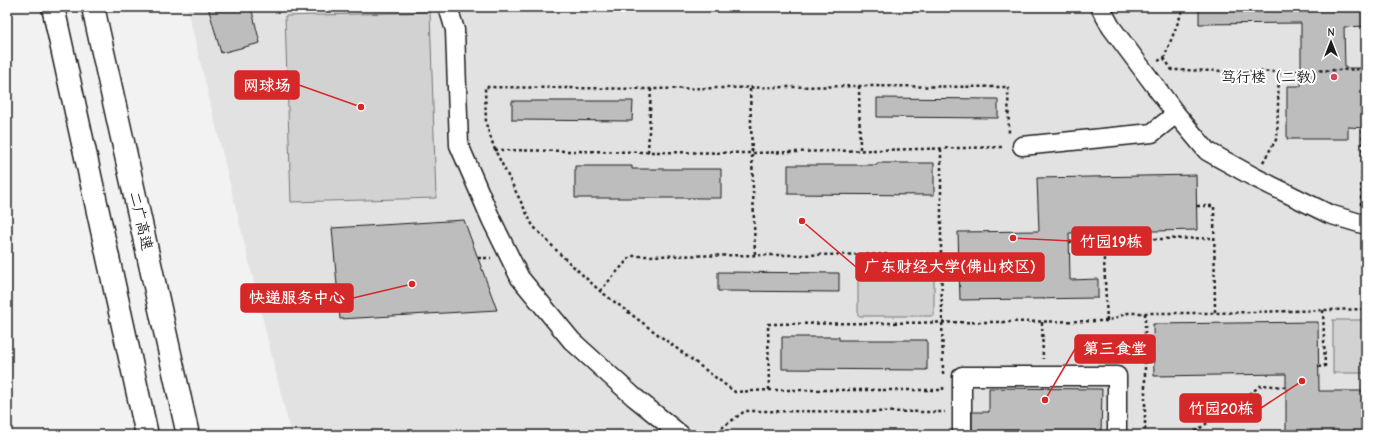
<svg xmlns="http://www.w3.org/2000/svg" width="1373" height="442" viewBox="0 0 1373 442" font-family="'Comic Neue','LXGW WenKai TC',sans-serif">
<rect width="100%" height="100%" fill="#f2f2f2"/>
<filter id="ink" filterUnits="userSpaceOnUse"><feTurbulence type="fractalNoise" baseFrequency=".025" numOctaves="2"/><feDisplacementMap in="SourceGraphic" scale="8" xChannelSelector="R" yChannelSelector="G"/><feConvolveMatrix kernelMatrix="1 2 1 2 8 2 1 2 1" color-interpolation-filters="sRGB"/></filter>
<g filter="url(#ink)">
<polygon fill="#e2e2e2" points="187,7 1366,7 1366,435 291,435"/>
<g fill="#d2d2d2" stroke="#777">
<polygon points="430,12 436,198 291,202 285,16"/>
<rect x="858" y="262" width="76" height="54"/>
<rect x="1333" y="320" width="33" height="53"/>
</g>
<g fill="#bdbdbd" stroke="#1c1c1c">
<polygon points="208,7 251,7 260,43 221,53"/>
<polygon points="1199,7 1366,7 1366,26 1344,27 1345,68 1366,68 1366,128 1348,127 1348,139 1287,139 1287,86 1301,86 1301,23 1199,24"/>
<polygon points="877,98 998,99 998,118 877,117"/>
<polygon points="512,101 633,101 632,121 512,120"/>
<polygon points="877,163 934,163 934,195 788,194 788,165 877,165"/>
<polygon points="575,166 632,166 632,169 721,169 721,198 575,198"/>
<polygon points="1196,175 1197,230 1069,233 1070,280 1098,279 1098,298 960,300 958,232 1039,231 1037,178"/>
<polygon points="464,220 497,310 340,319 332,228"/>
<polygon points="718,272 839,273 839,292 718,291"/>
<polygon points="1318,322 1319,391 1366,391 1366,435 1286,435 1286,374 1154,376 1153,324"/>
<polygon points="782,337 839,337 839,340 927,340 927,370 782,369"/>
<polygon points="989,388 1102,389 1101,435 972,435 972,412 989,412"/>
</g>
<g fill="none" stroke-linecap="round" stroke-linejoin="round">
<g stroke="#1c1c1c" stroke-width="21">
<g id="street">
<polyline points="448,7 455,30 459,145 491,219 520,278 572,341 634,397 681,435"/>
<polyline points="1100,7 1111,27 1176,114 1207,151 1254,177 1329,214 1366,225"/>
<polyline points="1022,146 1152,133 1176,114"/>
<polyline points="962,435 962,376 1117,376 1117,435"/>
</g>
</g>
<g stroke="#1c1c1c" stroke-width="25">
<g id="highway">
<polyline points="53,7 147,435"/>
<polyline points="93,7 188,435"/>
</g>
</g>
<g stroke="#1c1c1c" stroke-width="2.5" stroke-dasharray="3 3" stroke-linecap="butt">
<polyline points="381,7 381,13"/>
<polyline points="1164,58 1172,70 1279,72 1366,69"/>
<polyline points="1158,61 1164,58 1184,7"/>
<polyline points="859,86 860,150"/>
<polyline points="651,89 648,152 752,153 1004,147"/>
<polyline points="750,89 755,255"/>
<polyline points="941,149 941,254 943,374"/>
<polyline points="495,150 648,152"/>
<polyline points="1263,162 1277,138 1279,72"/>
<polyline points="1361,205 1363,127"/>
<polyline points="1197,206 1214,206 1215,313"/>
<polyline points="1069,242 1103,240"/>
<polyline points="478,258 491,258"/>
<polyline points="600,291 631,256 941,254"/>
<polyline points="1145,313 1145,435"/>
<polyline points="1107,321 1103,240 1214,238"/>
<polyline points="1042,322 1043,359"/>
<polyline points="1145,347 1154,346"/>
<polyline points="1318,367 1325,366 1323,310"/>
<polyline points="943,387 943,390 769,390 735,392 600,291 561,255 533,226 495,150 486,124 485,87 651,89 859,86 1008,87 1009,135"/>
<polyline points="769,390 768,324 1107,321 1128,313 1215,313 1366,309"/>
<polyline points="712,435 745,411 945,412"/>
<polyline points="1190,435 1262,385 1286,387"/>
</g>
<use href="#street" stroke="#fff" stroke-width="18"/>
<use href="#highway" stroke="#fff" stroke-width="22"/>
</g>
</g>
<circle fill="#d1495b" stroke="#fff" stroke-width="1.5" cx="1334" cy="77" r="4"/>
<g text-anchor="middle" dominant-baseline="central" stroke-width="4" stroke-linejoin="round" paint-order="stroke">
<g font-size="15" fill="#1c1c1c" stroke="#fff" text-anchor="end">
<text x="1326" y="77">笃行楼（二教）</text>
</g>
<g font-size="15" fill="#1c1c1c" stroke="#fff">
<text transform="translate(141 221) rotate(77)">二广高速</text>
</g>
</g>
<path fill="none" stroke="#d62828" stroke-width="1.5" d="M361 107L299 85M1013 238L1072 241M802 221L856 267M412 284L353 298M1045 400L1075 349M1302 381L1261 408"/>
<g fill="#d62828" stroke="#fff" stroke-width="1.5">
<circle cx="361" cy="107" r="4"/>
<circle cx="1013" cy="238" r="4"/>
<circle cx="802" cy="221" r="4"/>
<circle cx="412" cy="284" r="4"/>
<circle cx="1045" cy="400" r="4"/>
<circle cx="1302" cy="381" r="4"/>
</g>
<g fill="#d62828" stroke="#d62828" stroke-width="1.5">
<rect x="235" y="71" width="64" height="28" rx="4"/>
<rect x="1072" y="227" width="79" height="28" rx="4"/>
<rect x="856" y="253" width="188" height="28" rx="4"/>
<rect x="241" y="284" width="112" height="28" rx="4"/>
<rect x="1075" y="335" width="80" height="28" rx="4"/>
<rect x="1180" y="394" width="81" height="28" rx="4"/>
</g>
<g font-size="16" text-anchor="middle" font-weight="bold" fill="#fff">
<text x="267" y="91">网球场</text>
<text x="1111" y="247">竹园19栋</text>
<text x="950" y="272">广东财经大学(佛山校区)</text>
<text x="297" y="303">快递服务中心</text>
<text x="1115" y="354">第三食堂</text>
<text x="1221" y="414">竹园20栋</text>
</g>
<rect width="1373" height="442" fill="none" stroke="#fff" stroke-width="24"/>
<rect x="12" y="12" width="1349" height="418" fill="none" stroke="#1c1c1c" stroke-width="1.5" filter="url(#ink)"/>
<g transform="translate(1331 42)" stroke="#ffffff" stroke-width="3" paint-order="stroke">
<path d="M0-3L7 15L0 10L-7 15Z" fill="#1c1c1c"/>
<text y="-6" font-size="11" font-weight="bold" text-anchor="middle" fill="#1c1c1c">N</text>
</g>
</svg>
